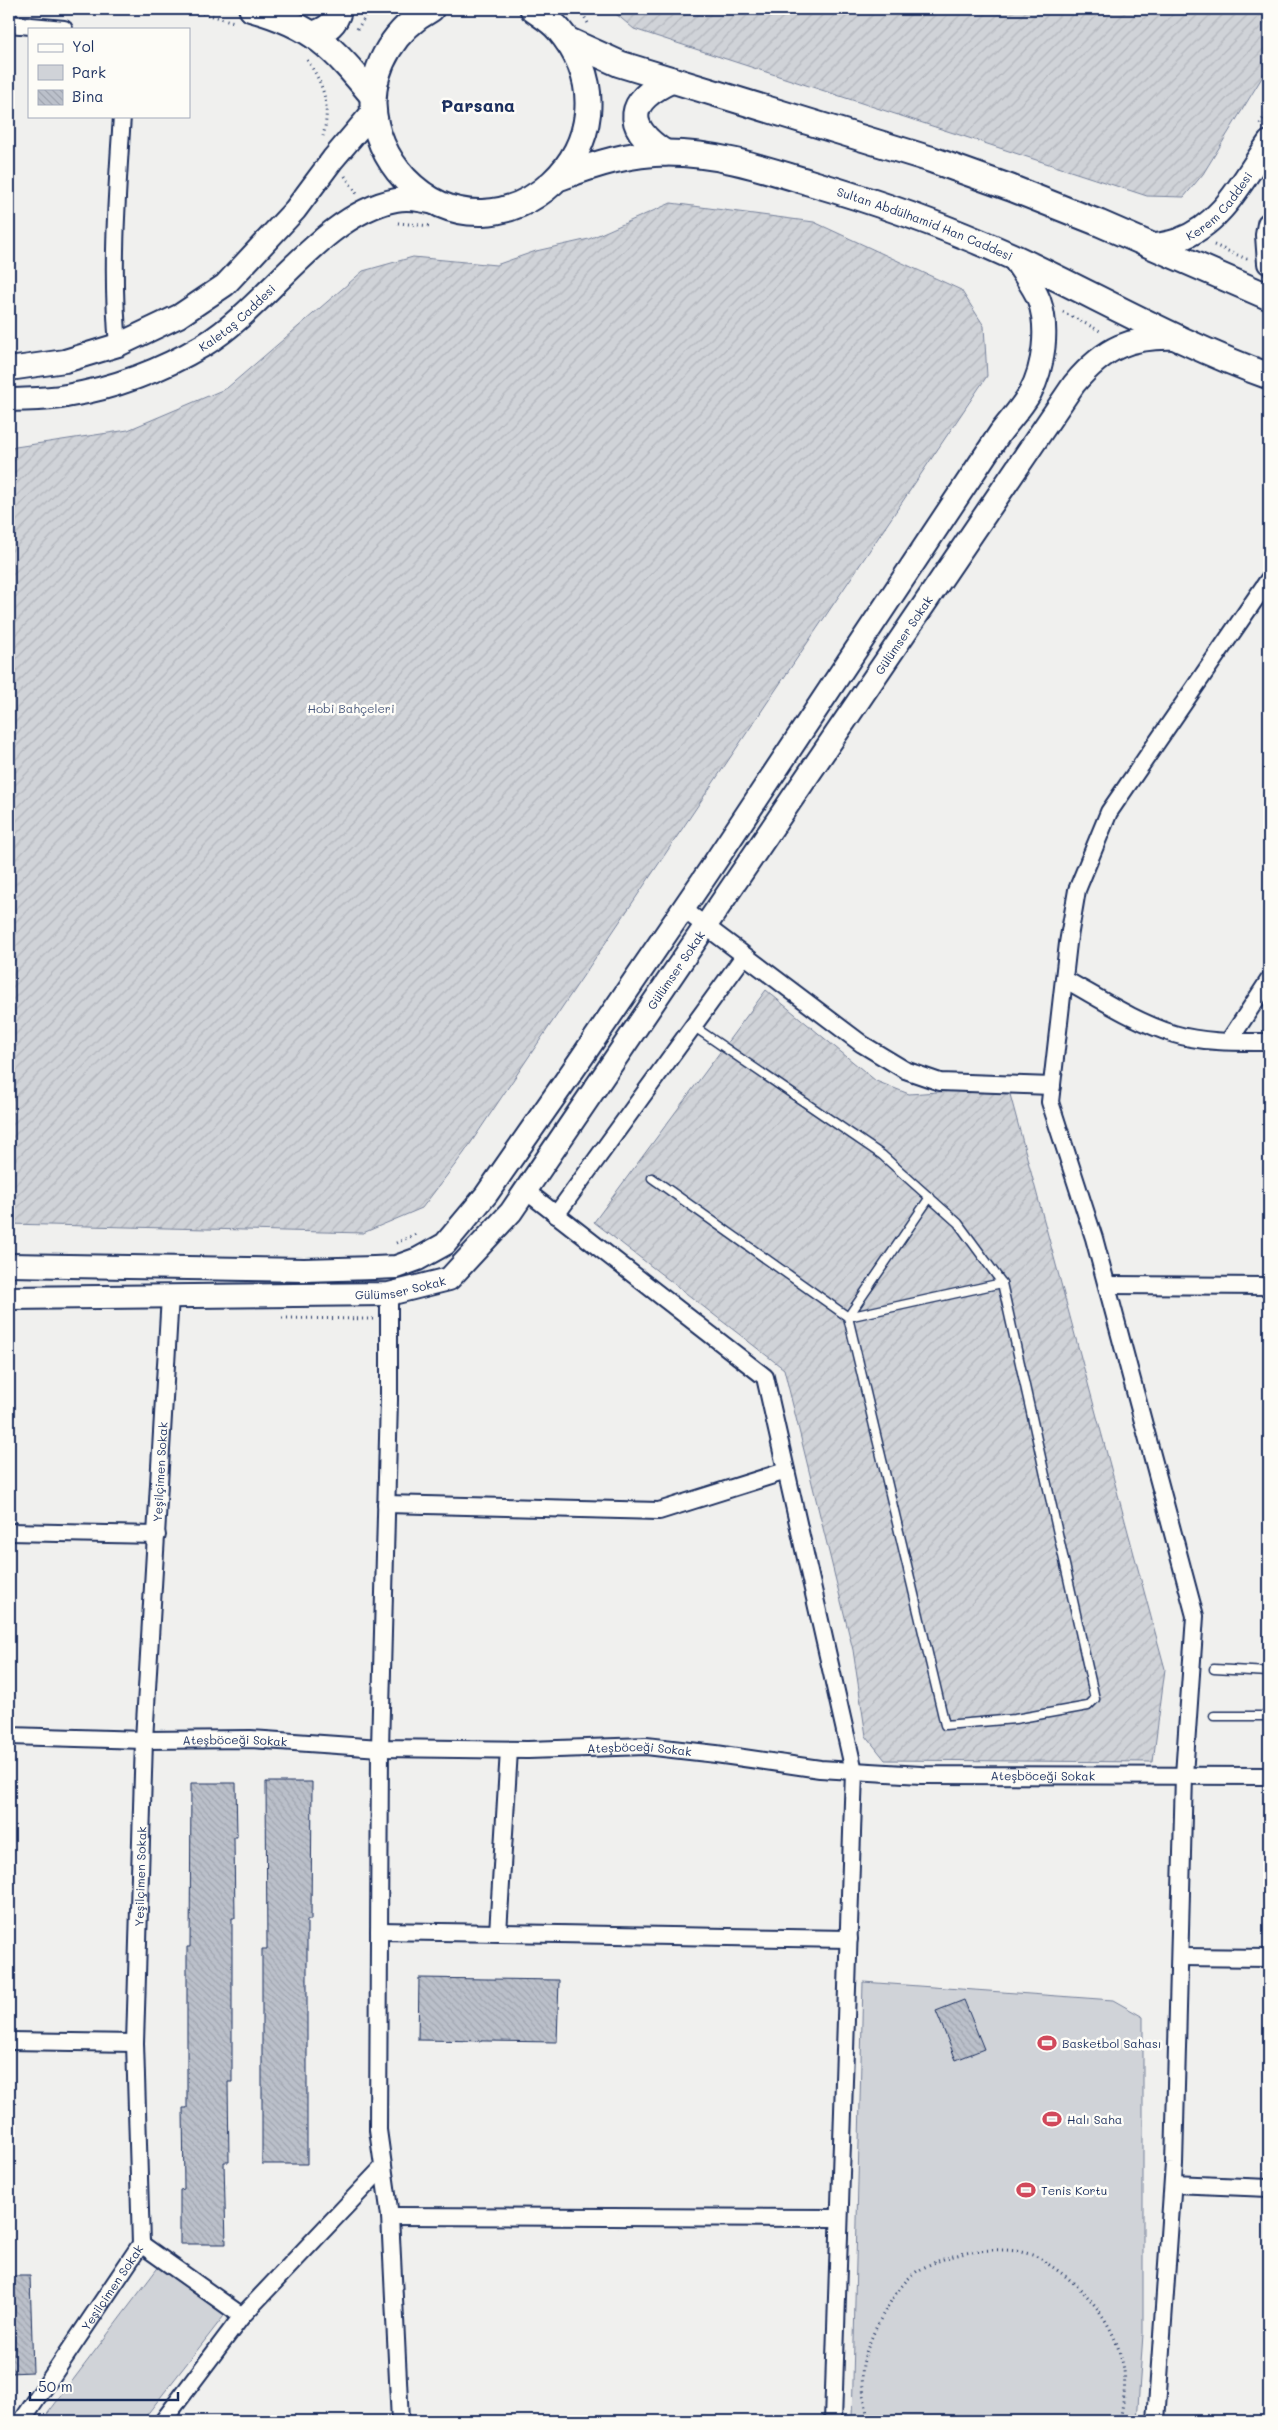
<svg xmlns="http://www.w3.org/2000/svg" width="1278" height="2430" viewBox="0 0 1278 2430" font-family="Mali,sans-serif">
<defs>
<pattern id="garden-furrows" width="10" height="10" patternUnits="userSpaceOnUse" patternTransform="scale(1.25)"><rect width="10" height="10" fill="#d0d3d8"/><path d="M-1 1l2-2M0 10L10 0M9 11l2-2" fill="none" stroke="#b2b5bc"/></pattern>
<pattern id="building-back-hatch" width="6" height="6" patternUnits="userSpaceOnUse" patternTransform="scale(1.25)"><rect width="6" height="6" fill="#bbc0ca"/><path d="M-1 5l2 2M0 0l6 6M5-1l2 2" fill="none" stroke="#a0a5b0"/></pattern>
</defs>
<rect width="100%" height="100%" fill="#f0f0ee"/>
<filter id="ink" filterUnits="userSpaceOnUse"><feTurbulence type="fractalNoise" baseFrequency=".02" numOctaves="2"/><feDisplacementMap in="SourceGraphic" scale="10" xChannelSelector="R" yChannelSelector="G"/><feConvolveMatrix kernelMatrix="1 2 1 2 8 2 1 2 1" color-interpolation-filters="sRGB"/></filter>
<g filter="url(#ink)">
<g fill="#d0d3d8" stroke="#76819b">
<polygon points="863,1982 1113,2000 1143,2017 1143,2334 1137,2421 852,2421"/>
<polygon points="163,2261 227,2312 142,2421 42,2421"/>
</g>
<g fill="url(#garden-furrows)" stroke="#76819b">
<polygon points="610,9 1269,9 1269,66 1203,174 1184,197 1147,196 634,29"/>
<polygon points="671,203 814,222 961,290 984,326 987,376 464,1153 422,1208 363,1233 9,1224 9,448 128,430 227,388 363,271 413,257 496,265 536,251 589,239"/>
<polygon points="766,990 876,1081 909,1094 1008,1087 1165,1669 1153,1762 885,1760 866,1736 853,1650 784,1369 594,1222"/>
</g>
<g fill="url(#building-back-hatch)" stroke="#1b2f5e">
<polygon points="266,1782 312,1782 311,1920 307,1920 307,2164 262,2164 262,1949 267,1949"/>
<polygon points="191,1783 236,1783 237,1837 234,1837 235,1918 232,1918 232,2082 228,2082 229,2162 224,2162 226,2244 180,2244 180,2190 184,2189 183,2108 187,2108 187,1947 190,1947"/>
<polygon points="419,1978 559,1980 557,2042 418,2040"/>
<polygon points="964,2000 984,2049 956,2060 936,2011"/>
<polygon points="9,2276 30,2276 33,2372 9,2373"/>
</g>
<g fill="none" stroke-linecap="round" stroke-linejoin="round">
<g stroke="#1b2f5e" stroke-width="11">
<g id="lane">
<polyline points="652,1178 848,1317 945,1725 1015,1719 1088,1706 1095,1699 1002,1283 958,1223 882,1155 693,1026"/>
<polyline points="930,1197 848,1317 1002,1283"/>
<polyline points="1214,1669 1269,1672"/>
<polyline points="1214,1716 1269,1716"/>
</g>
</g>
<g stroke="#1b2f5e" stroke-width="20">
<g id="street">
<polyline points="9,24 64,29"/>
<path d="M118 345C111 269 117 192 122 116"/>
<polyline points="683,909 862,1044 905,1070 940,1082 1052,1086"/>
<path d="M1064 979C1099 998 1135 1022 1174 1034 1204 1043 1238 1042 1269 1042"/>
<polyline points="1229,1041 1269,980"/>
<polyline points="526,1191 765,1377 854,1771 833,2421"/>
<polyline points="556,1215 744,956"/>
<polyline points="1107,1285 1269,1286"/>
<polyline points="389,1294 389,1400 380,1748 378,2130 390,2216 400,2421"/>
<polyline points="386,1504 659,1511 786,1471"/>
<polyline points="9,1532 157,1535"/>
<path id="s1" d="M9 1736 144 1740 251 1739 380 1748 528 1750 646 1746 716 1754 820 1769 921 1775 1269 1776"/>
<polyline points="379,1931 849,1939"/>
<polyline points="498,1933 509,1750"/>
<polyline points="1180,1957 1269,1958"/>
<polyline points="9,2041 135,2043"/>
<polyline points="1173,2184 1269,2188"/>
<polyline points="390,2216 839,2218"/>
<polyline points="141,2244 242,2316"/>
<path id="s2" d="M22 2421 141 2244 135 2043 144 1740 170 1296"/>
<polyline points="163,2421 242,2316 383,2167"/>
<polyline points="1156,2421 1174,2164 1184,1775 1195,1616 1094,1238 1050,1102 1068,943 1077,890 1109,812 1269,579"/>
</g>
</g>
<g stroke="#1b2f5e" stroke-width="26">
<g id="secondary">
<polyline points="1269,224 1267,235 1269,263"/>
<path id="s3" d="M1151 246C1160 244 1170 243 1178 240 1222 225 1244 178 1269 142"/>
<polyline points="9,369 65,361 118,345 179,316 225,285 295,210 333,159 373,112"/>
<path id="s4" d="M9 400C27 399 47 400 66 396 114 388 162 370 204 345 268 306 322 214 396 200 411 197 427 201 441 205"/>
<path d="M9 1265 304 1270 374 1268 396 1267 418 1259 445 1244 486 1195 578 1063 709 871 1000 433C1010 420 1022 407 1030 393 1044 367 1049 328 1039 300 1033 285 1021 271 1013 257"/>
<path id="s5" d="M9 1298 389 1294 449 1279 511 1212 1074 384C1105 347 1130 336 1178 338"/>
</g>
</g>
<g stroke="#1b2f5e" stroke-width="29">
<g id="primary">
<path d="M252 9C314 26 333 48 373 96"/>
<path d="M431 9C396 28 373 64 373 104 374 132 386 159 405 179 500 277 652 140 559 30 553 22 541 15 533 9"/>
<path d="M314 34C328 29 335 24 339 9"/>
<polyline points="567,40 620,64 930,159 1011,188 1099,223 1269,297"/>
<path d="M665 153C623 126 627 100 672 80"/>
<path id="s6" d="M561 177C595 164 630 153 667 153 717 153 762 168 808 182 877 202 945 226 1011 256 1097 296 1179 344 1269 376"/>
</g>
</g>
<g stroke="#1b2f5e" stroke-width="3" stroke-dasharray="1 4" stroke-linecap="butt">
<polyline points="188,9 234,22"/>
<polyline points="580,9 589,25"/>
<polyline points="357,29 371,9"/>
<path d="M307 60C324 84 331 107 323 136"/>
<polyline points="1260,124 1269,109"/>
<polyline points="345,176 357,194"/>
<polyline points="398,223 431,226"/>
<polyline points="1214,245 1249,260"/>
<polyline points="1063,312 1102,332"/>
<polyline points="396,1243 418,1233"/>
<polyline points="282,1318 373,1319"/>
<path d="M868 2421C866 2404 860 2382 863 2365 867 2339 897 2281 921 2269 951 2252 1002 2243 1035 2256 1041 2258 1046 2263 1051 2266 1087 2289 1114 2323 1123 2365 1127 2382 1123 2404 1120 2421"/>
</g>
<use href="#lane" stroke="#fdfcf7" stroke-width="8"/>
<use href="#street" stroke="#fdfcf7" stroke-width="16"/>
<use href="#secondary" stroke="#fdfcf7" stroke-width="22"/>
<use href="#primary" stroke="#fdfcf7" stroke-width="25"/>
</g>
</g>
<defs>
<g id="stadium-bare" transform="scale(1.5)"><path d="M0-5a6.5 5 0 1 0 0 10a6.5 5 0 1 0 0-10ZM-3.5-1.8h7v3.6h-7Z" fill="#d1495b" stroke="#fdfcf7" stroke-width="2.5" paint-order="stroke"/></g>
</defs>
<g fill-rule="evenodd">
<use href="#stadium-bare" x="1047" y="2043"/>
<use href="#stadium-bare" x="1052" y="2119"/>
<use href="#stadium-bare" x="1026" y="2190"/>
</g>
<g text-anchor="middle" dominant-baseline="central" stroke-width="5" stroke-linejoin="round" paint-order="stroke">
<g font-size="12" fill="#1b2f5e" stroke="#fdfcf7">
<text stroke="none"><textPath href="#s3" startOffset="82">Kerem Caddesi</textPath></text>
<text stroke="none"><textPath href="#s6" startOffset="378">Sultan Abdülhamid Han Caddesi</textPath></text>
<text stroke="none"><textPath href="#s4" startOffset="248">Kaletaş Caddesi</textPath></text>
<text stroke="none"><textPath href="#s5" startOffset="1231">Gülümser Sokak</textPath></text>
<text stroke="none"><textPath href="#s5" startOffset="826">Gülümser Sokak</textPath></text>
<text stroke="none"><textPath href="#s5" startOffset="392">Gülümser Sokak</textPath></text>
<text stroke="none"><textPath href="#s2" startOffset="986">Yeşilçimen Sokak</textPath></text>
<text stroke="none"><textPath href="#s1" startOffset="226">Ateşböceği Sokak</textPath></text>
<text stroke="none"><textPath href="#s1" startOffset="631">Ateşböceği Sokak</textPath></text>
<text stroke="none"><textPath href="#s1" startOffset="1036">Ateşböceği Sokak</textPath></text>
<text stroke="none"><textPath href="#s2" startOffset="581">Yeşilçimen Sokak</textPath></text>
<text stroke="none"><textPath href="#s2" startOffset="161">Yeşilçimen Sokak</textPath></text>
</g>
<g font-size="12" fill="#48587c" stroke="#fdfcf7">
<text x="351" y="708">Hobi Bahçeleri</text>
</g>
<g font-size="12" fill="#1b2f5e" stroke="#fdfcf7" text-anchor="start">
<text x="1062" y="2043">Basketbol Sahası</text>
<text x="1067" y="2119">Halı Saha</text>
<text x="1041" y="2190">Tenis Kortu</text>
</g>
<g font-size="18" font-weight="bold" fill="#1b2f5e" stroke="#fdfcf7">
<text x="478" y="105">Parsana</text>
</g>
</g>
<rect width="1278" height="2430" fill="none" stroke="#fdfcf7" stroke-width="30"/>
<rect x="15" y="15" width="1248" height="2400" fill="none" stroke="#1b2f5e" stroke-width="2" filter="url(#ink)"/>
<rect x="28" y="28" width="162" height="90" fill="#fdfcf7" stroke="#a3aaba"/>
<rect x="38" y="44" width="25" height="8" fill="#fdfcf7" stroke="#a3aaba"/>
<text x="72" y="52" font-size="15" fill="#1b2f5e">Yol</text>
<rect x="38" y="65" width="25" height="15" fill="#d0d3d8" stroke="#a3aaba"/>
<text x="72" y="78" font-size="15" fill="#1b2f5e">Park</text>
<rect x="38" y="90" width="25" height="15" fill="url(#building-back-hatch)" stroke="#a3aaba"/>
<text x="72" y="102" font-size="15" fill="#1b2f5e">Bina</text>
<path d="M30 2392v8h148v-8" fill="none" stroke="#1b2f5e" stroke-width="2.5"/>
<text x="38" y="2392" font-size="15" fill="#1b2f5e" stroke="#fdfcf7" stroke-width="4" paint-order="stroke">50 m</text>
</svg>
